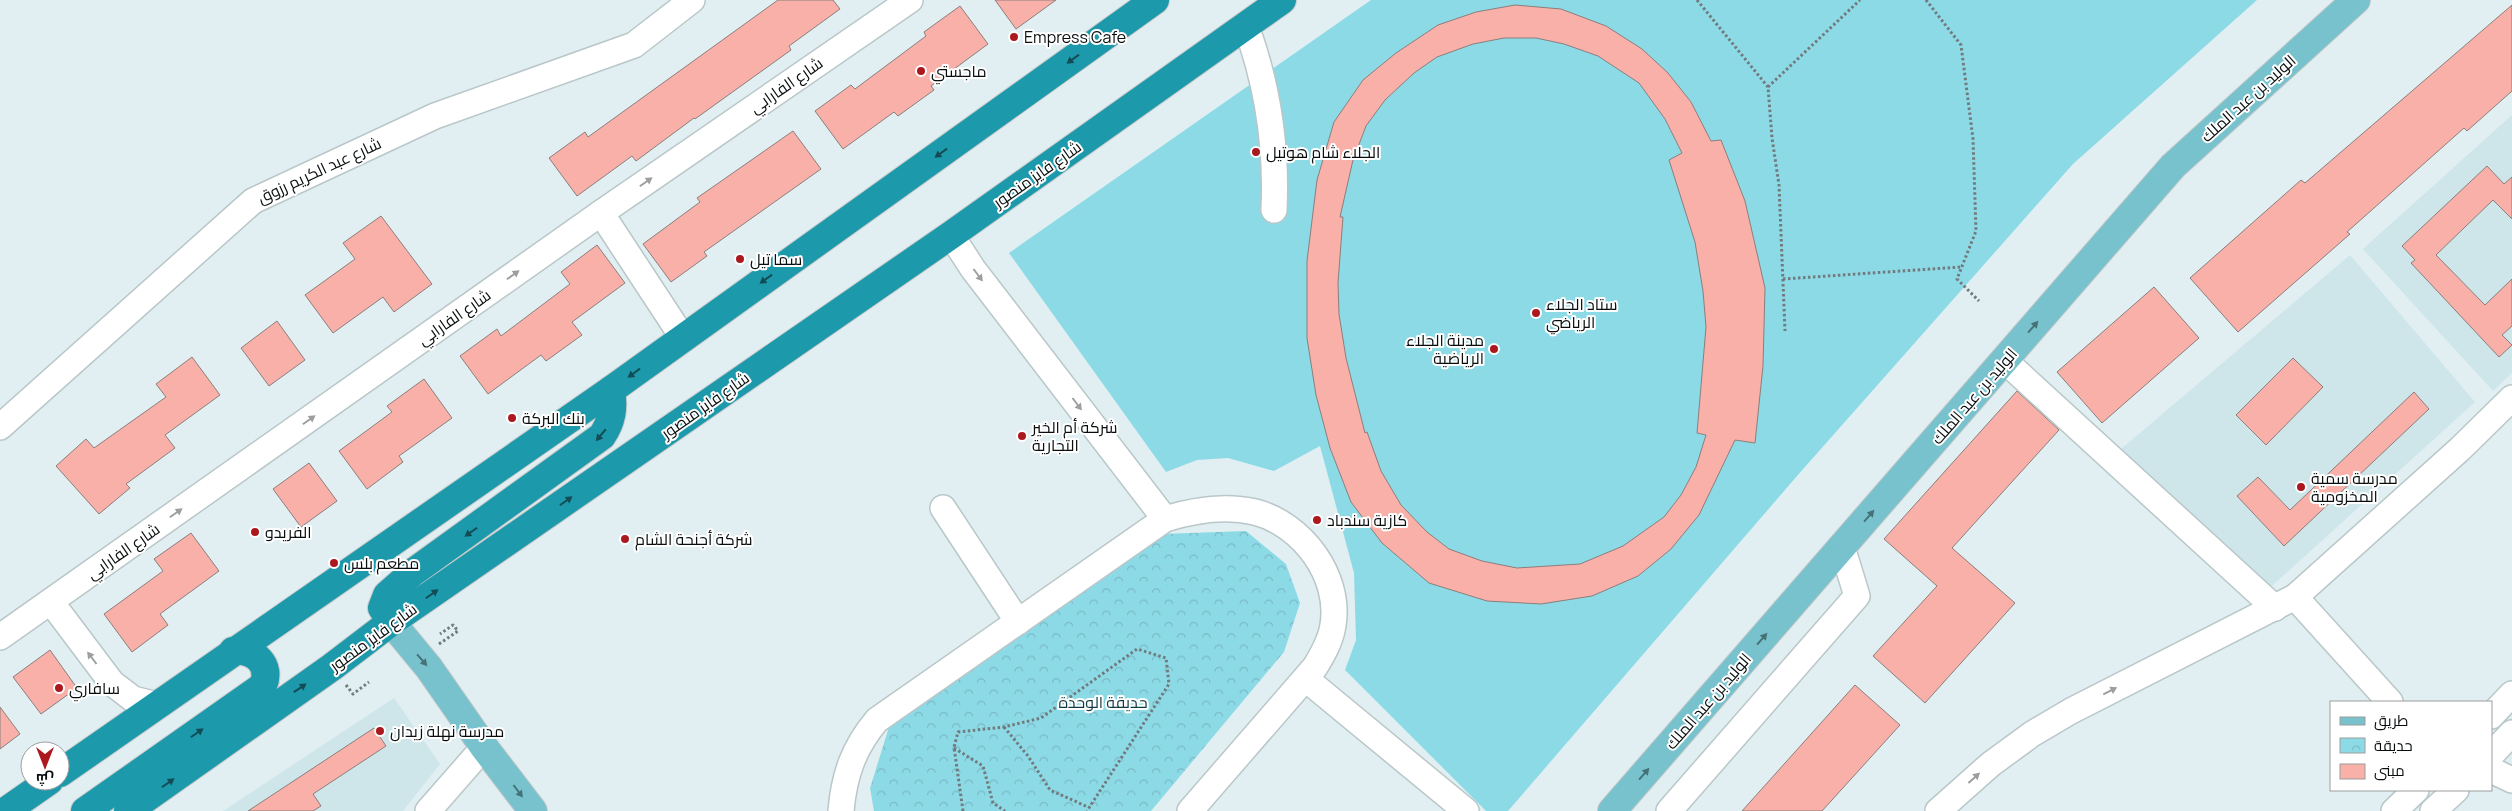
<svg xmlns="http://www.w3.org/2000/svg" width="2512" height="811" viewBox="0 0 2512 811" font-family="Manrope,Cairo,sans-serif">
<defs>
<pattern id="park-crowns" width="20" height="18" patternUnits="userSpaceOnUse" patternTransform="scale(1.25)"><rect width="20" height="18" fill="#8ddae7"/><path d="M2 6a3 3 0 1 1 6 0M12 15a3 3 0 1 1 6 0" fill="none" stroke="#78bac5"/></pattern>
</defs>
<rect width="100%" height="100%" fill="#e1eff2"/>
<g fill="#cee6ea">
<polygon points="2512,115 2512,373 2493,391 2363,249"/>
<polygon points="2350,255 2475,402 2263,594 2108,460"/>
<polygon points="394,698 440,764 403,811 223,811"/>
</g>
<polygon fill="url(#park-crowns)" points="1246,531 1286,564 1300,603 1284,652 1151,811 874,811 870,788 893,714 1162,534"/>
<polygon fill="#8ddae7" points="1371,0 2257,0 2073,164 1797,476 1508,811 1486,811 1345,670 1356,640 1354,573 1320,446 1274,471 1228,458 1197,460 1166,472 1009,253"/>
<g fill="#f9b0a8" stroke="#8b7e7d" fill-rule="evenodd">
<polygon points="778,0 833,0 840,9 789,46 791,50 695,119 694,118 636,161 632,156 577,196 549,158 585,132 588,137"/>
<polygon points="995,0 1056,0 1016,29"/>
<path d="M1515 5 1561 9 1606 26 1642 49 1668 73 1691 102 1711 141 1721 140 1745 201 1765 288 1763 366 1755 443 1735 440 1699 515 1671 549 1638 576 1592 596 1541 604 1487 601 1429 583 1382 543 1351 502 1330 448 1316 395 1307 338V261L1317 180 1334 122 1363 80 1396 53 1438 25 1476 12ZM1504 38H1536L1564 44 1598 56 1639 83 1665 119 1682 153 1669 160 1695 242 1703 291 1706 327 1697 433 1706 435 1696 467 1681 495 1664 517 1623 546 1580 564 1517 568 1482 561 1449 549 1427 532 1401 505 1381 471 1367 432 1365 433 1346 358 1339 314 1338 283 1343 217H1340L1353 160 1366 126 1385 100 1414 73 1437 57 1473 44Z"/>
<polygon points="2512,5 2512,91 2467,131 2464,128 2347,232 2350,234 2238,332 2190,278 2301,180 2305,183"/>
<polygon points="960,6 988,44 931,86 934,90 898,116 894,112 843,149 815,111 851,85 855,89 926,36 924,32"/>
<polygon points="793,131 821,169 704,252 707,256 671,282 643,244 700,202 697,198"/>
<polygon points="2487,166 2504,184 2512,177 2512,219 2493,200 2436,255 2485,305 2512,279 2512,326 2502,335 2512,345 2499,357 2411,263 2415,260 2402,246"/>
<polygon points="381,216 432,284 394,312 383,297 333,333 305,295 355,259 343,243"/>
<polygon points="597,245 625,283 572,322 582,335 546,361 541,355 488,394 460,356 497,329 501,336 570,284 561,272"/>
<polygon points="2154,287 2199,338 2102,423 2057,372"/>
<polygon points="277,321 305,360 269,386 241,348"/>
<polygon points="192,357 220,395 165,435 175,448 126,484 130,488 99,514 56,466 86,439 94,448 166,397 156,384"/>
<polygon points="2293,358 2323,387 2266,445 2236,415"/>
<polygon points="424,379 452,418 399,456 403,462 367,489 339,451 392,412 387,406"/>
<polygon points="2017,391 2059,430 1952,548 2015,603 1925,703 1873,656 1937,586 1884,539"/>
<polygon points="2414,392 2429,409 2284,546 2237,496 2258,477 2290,510"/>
<polygon points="309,463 337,501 301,527 273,489"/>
<polygon points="191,533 219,571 160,614 168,625 132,652 104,614 163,571 154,559"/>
<polygon points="50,650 77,688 41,714 13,677"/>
<polygon points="1855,685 1900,725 1822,811 1742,811"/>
<polygon points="0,707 20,734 0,749"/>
<polygon points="374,728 386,746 313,794 321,806 313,811 248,811"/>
</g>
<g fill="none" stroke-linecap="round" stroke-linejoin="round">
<g stroke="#b9c7c9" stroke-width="28">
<g id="minor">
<path d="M1246 26C1268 86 1277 145 1274 210"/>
<polyline points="601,213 683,338"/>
<polyline points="951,235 973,269 1165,519"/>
<polyline points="2004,360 2275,608"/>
<polyline points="0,427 253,201 435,116 634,45 692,0"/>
<polyline points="943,508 1018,622"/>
<polyline points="2295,597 2390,702"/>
<polyline points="51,602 112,683 133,699 157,705"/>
<polyline points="0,637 601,213 910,0"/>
<polyline points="1306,679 1466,811"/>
<polyline points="2491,716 2512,694"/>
<polyline points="2491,755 2512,733"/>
<polyline points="2491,770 2512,780"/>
<polyline points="428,811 484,747"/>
<path d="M841 811C844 775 854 747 877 720L1165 519C1194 510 1225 505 1255 512 1302 524 1341 576 1333 625 1331 640 1323 654 1315 667L1190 811"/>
<polyline points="1669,811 1857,596 1842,547"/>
<polyline points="1938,811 1991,764 2032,734 2071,711 2295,597 2460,449 2512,398"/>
<polyline points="2394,811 2416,790"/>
<polyline points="2433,811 2456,790"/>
</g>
</g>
<g stroke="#c9caca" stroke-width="30">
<g id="major">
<polyline points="391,622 429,668 484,747 533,811"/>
<polyline points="1612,811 2173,166 2356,0"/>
</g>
</g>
<g stroke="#c9caca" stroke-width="30">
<g id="highway">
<path d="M391 622 382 608 387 595 412 573 602 436C612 421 614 408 611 390"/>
<polyline points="60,773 611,390 1155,0"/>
<polyline points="6,811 49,781"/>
<path d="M85 811 263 686C272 665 255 649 233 651"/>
<polyline points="128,811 332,667 391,622 951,235 1282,0"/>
</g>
</g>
<g stroke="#717a7c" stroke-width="3" stroke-dasharray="2.5 2.5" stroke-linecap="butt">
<polyline points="1697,0 1768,87 1772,138 1779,185 1785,331"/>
<polyline points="1926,0 1961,45 1973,139 1976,231 1957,279 1979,301"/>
<polyline points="1768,87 1860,0"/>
<polyline points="1783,279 1961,267"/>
<polyline points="439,644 458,631 453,625 440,634"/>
<polyline points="346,685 353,694 369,682"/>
<polyline points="1004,727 1028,756 1050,790 1088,807"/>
<polyline points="954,748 983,766 993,803 1005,811"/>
<polyline points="963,811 954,747 958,732 1004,727 1041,718 1137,649 1166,658 1169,684 1087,811"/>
</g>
<use href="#minor" stroke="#fff" stroke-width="25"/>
<use href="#major" stroke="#77c2cd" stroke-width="28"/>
<use href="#highway" stroke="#1c9aab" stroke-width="28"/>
</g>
<defs><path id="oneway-solid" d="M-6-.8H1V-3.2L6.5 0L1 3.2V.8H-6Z" transform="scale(1.25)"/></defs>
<g fill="#124c55">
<use href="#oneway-solid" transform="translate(1073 59) rotate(144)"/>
<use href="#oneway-solid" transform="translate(941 153) rotate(144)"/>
<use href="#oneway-solid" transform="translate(766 279) rotate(144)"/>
<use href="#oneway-solid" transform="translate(634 373) rotate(144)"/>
<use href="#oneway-solid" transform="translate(601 435) rotate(130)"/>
<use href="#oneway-solid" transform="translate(566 501) rotate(-35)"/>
<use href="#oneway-solid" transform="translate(471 532) rotate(145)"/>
<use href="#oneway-solid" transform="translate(432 594) rotate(-35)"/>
<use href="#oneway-solid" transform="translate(300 688) rotate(-34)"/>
<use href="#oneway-solid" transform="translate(197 733) rotate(-35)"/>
<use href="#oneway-solid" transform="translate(168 783) rotate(-35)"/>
</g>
<g fill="#9d9e9f">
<use href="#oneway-solid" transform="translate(646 182) rotate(-35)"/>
<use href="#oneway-solid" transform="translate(513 275) rotate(-35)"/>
<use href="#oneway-solid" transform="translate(978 275) rotate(53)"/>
<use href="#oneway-solid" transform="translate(1077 404) rotate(53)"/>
<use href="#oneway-solid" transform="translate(309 420) rotate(-35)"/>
<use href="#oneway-solid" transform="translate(176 513) rotate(-35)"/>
<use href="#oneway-solid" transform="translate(92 658) rotate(-127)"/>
<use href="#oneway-solid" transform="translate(2110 691) rotate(-27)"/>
<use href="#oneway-solid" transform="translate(1974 778) rotate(-42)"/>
</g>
<g fill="#467177">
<use href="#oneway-solid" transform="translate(2033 327) rotate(-49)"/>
<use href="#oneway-solid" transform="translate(1869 516) rotate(-49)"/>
<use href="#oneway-solid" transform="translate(1762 639) rotate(-49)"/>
<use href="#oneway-solid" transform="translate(422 660) rotate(49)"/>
<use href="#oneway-solid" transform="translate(1644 774) rotate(-49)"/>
<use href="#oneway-solid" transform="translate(518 791) rotate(53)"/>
</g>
<g fill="#ab181e" stroke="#fff" stroke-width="2">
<circle cx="1014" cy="37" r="5"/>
<circle cx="921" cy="71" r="5"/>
<circle cx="1256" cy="152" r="5"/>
<circle cx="740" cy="259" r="5"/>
<circle cx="1536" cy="313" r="5"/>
<circle cx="1494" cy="349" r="5"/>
<circle cx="512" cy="418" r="5"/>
<circle cx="1022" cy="436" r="5"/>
<circle cx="2301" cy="487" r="5"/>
<circle cx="1317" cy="520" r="5"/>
<circle cx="255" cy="532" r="5"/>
<circle cx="625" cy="539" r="5"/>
<circle cx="334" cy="563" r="5"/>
<circle cx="59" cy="688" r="5"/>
<circle cx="380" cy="731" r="5"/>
</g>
<g text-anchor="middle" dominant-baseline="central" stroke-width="4" stroke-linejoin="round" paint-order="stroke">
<g font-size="16" fill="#090d0e" stroke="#fff" text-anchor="start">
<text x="1024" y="37">Empress Cafe</text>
<text x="931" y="71">ماجستي</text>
<text x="1266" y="152">الجلاء شام هوتيل</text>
<text x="750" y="259">سما تيل</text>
<text x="1546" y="304">ستاد الجلاء<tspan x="1546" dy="18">الرياضي</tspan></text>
<text x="1484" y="340" text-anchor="end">مدينة الجلاء<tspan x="1484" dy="18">الرياضية</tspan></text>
<text x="522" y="418">بنك البركة</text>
<text x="1032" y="427">شركة أم الخير<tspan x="1032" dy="18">التجارية</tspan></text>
<text x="2311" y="478">مدرسة سمية<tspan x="2311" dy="18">المخزومية</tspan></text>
<text x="1327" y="520">كازية سندباد</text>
<text x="265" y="532">الفريدو</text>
<text x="635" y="539">شركة أجنحة الشام</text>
<text x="344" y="563">مطعم بلس</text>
<text x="69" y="688">سافاري</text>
<text x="390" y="731">مدرسة نهلة زيدان</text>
</g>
<g font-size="16" fill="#090d0e" stroke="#fff">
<text transform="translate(786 85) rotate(-35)">شارع الفارابي</text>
<text transform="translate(2248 98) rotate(-42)">الوليد بن عبد الملك</text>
<text transform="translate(319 170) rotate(-25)">شارع عبد الكريم رزوق</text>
<text transform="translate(1037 174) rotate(-35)">شارع فايز منصور</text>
<text transform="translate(454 317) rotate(-35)">شارع الفارابي</text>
<text transform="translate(1974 396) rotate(-49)">الوليد بن عبد الملك</text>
<text transform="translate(705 405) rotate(-35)">شارع فايز منصور</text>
<text transform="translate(123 551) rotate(-35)">شارع الفارابي</text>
<text transform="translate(373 637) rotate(-36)">شارع فايز منصور</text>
<text transform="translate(1708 701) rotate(-49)">الوليد بن عبد الملك</text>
</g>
<g font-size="16" fill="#113b42" stroke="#fff">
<text x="1103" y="702">حديقة الوحدة</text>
</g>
</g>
<rect x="2330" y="701" width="162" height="90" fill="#ffffff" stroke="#9d9e9f"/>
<rect x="2340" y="717" width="25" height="8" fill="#77c2cd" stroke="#9d9e9f"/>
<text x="2374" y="726" font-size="15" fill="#090d0e">طريق</text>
<rect x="2340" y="738" width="25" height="15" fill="url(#park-crowns)" stroke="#9d9e9f"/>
<text x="2374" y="751" font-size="15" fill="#090d0e">حديقة</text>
<rect x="2340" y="764" width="25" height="15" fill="#f9b0a8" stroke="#9d9e9f"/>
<text x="2374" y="776" font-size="15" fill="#090d0e">مبنى</text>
<g transform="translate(45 766) rotate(180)"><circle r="24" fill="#ffffff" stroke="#9d9e9f"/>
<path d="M0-4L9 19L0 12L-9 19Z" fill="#ab181e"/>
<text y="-8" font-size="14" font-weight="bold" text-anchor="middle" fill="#090d0e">ش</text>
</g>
</svg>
